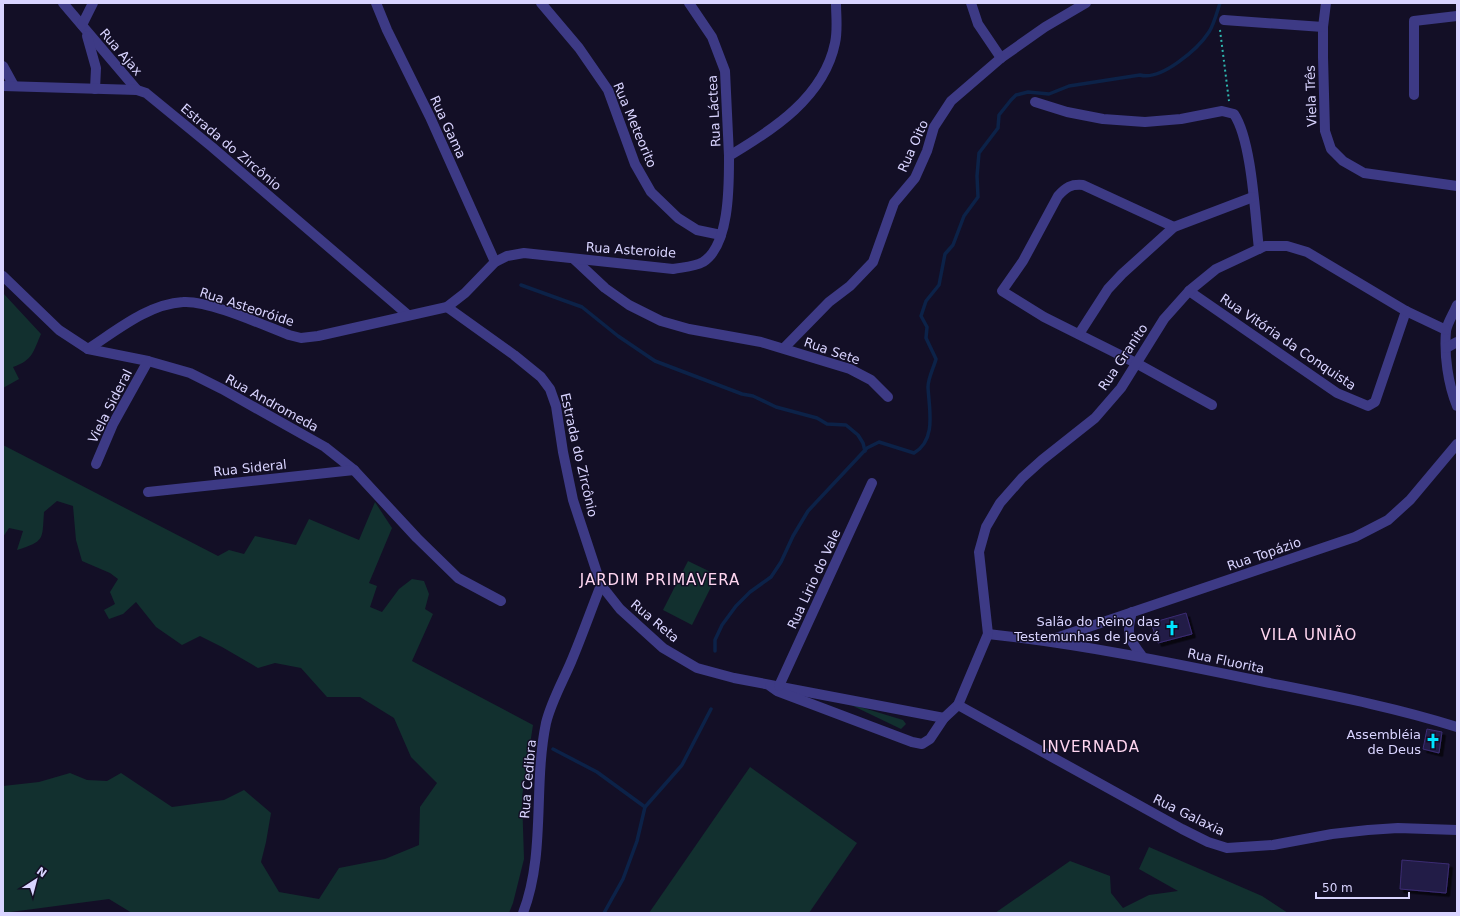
<svg xmlns="http://www.w3.org/2000/svg" width="1460" height="916" viewBox="0 0 1460 916" font-family="'DejaVu Sans',sans-serif">
<defs>
<filter id="shadow"><feDropShadow dx="3.5" dy="3.5" stdDeviation="0" flood-color="#0009"/></filter>
</defs>
<rect width="100%" height="100%" fill="#130f26"/>
<g fill="#12302f">
<path d="M3 293 41 334C33 352 33 360 13 367L19 379 3 388Z"/>
<path d="M3 445 218 556 229 550 244 554 255 536 296 545 309 519 359 540 375 502 392 528 369 583 377 586 370 607 382 612 399 589 412 579 424 581 429 594 425 609 433 614 412 661 533 725 522 797 524 859 513 903 509 913H132L109 899 3 913V786L39 782 70 773 87 780 107 781 121 773 172 807 224 800 244 790 271 813 266 842 261 862 279 892 319 899 339 868 385 859 419 845 420 807 437 783 411 757 394 718 360 697H327L301 668 275 663 258 668 222 647 200 636 182 645 156 627 136 602 123 614 109 619 104 610 115 604 110 592 118 579 110 573 82 561 76 540 73 506 57 501 44 512C42 540 45 541 17 550L23 531 9 528 3 537Z"/>
<polygon points="688,561 717,575 692,625 663,610"/>
<polygon points="847,703 903,720 906,724 901,729"/>
<polygon points="750,767 857,843 809,913 649,913"/>
<polygon points="1149,847 1262,896 1288,913 995,913 1070,861 1110,876 1111,893 1123,908 1149,895 1178,891 1139,869"/>
</g>
<g fill="none" stroke-linecap="round" stroke-linejoin="round">
<g stroke="#0c2248" stroke-width="3.5">
<polyline points="521,285 582,307 618,336 655,361 742,394 753,396 776,407 817,418 827,424 846,425 858,435 863,443 865,451"/>
<path d="M715 651V640L722 625 736 606 750 592 771 577 781 562 793 536 808 511 867 448 879 442 914 453C937 440 929 409 928 387 928 378 934 367 936 359L926 338 927 327 921 316 926 301 939 285 945 254 953 245 964 216 978 197 977 176 979 153 998 128 999 115 1011 100 1016 95 1028 92 1049 94 1069 86 1140 75C1161 81 1198 49 1209 32 1214 24 1217 12 1220 3"/>
<polyline points="553,749 597,772 645,807"/>
<polyline points="604,913 623,879 637,841 645,807 682,765 711,709"/>
</g>
</g>
<g fill="#241b47" stroke="#3b2d73" filter="url(#shadow)">
<polygon points="1186,613 1192,634 1158,643 1151,623"/>
<polygon points="1427,729 1442,732 1439,753 1423,749"/>
<polygon points="1402,860 1449,864 1446,893 1400,889"/>
</g>
<g fill="none" stroke-linecap="round" stroke-linejoin="round">
<polyline stroke="#2fb8b0" stroke-width="2" stroke-dasharray="2 3" stroke-linecap="butt" points="1220,30 1229,101"/>
<g stroke="#3d3a85" stroke-width="10">
<polyline points="63,3 137,90"/>
<polyline points="376,3 387,30 430,117 495,262"/>
<polyline points="541,3 579,48 608,90 635,164 651,192 678,218 697,230 721,235"/>
<polyline points="689,3 712,37 725,71 729,156"/>
<polyline points="971,3 978,24 1001,58"/>
<polyline points="1326,3 1323,27 1323,57 1325,131 1331,149 1343,161 1364,173 1457,186"/>
<polyline points="1224,20 1323,27"/>
<polyline points="82,25 93,3"/>
<polyline points="87,36 96,68 95,89"/>
<polyline points="3,66 14,86"/>
<polyline points="3,86 137,90 146,93 212,147 408,315"/>
<polyline points="1414,95 1414,21 1457,16"/>
<path d="M1035 102 1067 112 1103 119 1145 122 1181 119 1222 111 1234 114C1252 141 1255 216 1259 249"/>
<path d="M1174 227 1083 185C1071 184 1066 187 1058 196L1023 261 1002 291 1044 317 1136 363 1212 405"/>
<polyline points="574,259 605,288 629,305 661,321 689,329 761,342 850,369 871,380 888,397"/>
<polyline points="3,276 59,330 88,349 148,361 190,373 222,389 325,447 354,470 417,538 458,578 501,601"/>
<polyline points="1189,291 1337,393 1368,406 1375,402 1406,311"/>
<path d="M1457 305C1454 313 1447 323 1446 331 1444 355 1448 384 1457 406"/>
<polyline points="447,307 514,355 541,377 550,389 556,406 563,452 573,500 601,585 620,609 663,648 697,668 734,678 944,718"/>
<polyline points="1079,334 1108,289 1122,274 1174,227 1253,197"/>
<polyline points="784,348 829,302 850,286 873,262 894,203 915,178 927,151 934,127 951,101 1001,58 1045,27 1086,3"/>
<polyline points="1446,348 1457,342"/>
<path d="M88 349C116 331 148 304 183 302 208 300 263 325 289 335L301 338 318 336 447 307 465 293 495 262 507 256 524 253 673 269C683 267 694 267 703 262 730 245 729 184 729 156 773 130 824 97 835 43 838 30 836 16 836 3"/>
<polyline points="96,464 113,424 148,361"/>
<polyline points="148,492 354,470"/>
<path d="M1132 612C1126 634 1128 638 1142 656"/>
<path d="M988 634C1081 644 1173 663 1265 682 1330 695 1394 707 1457 727"/>
<polyline points="1050,640 1355,537 1388,520 1410,500 1457,444"/>
<polyline points="770,686 777,691 912,742 922,744 930,739 944,718 958,705 988,634 979,552 986,527 1000,503 1022,478 1042,460 1095,418 1121,388 1164,319 1189,291 1216,269 1265,246 1287,246 1307,252 1406,311 1446,330"/>
<polyline points="779,686 872,483"/>
<polyline points="958,705 1182,829 1208,842 1227,848 1273,845 1332,834 1368,830 1398,828 1457,830"/>
<path d="M523 913C546 853 533 786 546 723 551 702 563 681 571 662 582 636 591 610 601 585"/>
</g>
</g>
<defs>
<g id="church-bare" transform="scale(1.2)"><path d="M-1.2-6h2.4v3.5h3.3v2.4h-3.3V6h-2.4V-.1h-3.3v-2.4h3.3Z" fill="#00e5ff" stroke="#130f26" stroke-width="2.5" paint-order="stroke"/></g>
</defs>
<g fill-rule="evenodd">
<use href="#church-bare" x="1172" y="628"/>
<use href="#church-bare" x="1433" y="741"/>
</g>
<g text-anchor="middle" dominant-baseline="central" stroke-width="3" stroke-linejoin="round" paint-order="stroke">
<g font-size="13" fill="#d9d4ff" stroke="#130f26">
<text transform="translate(121 52) rotate(49)">Rua Ajax</text>
<text transform="translate(1311 96) rotate(-92)">Viela Três</text>
<text transform="translate(714 111) rotate(-93)">Rua Láctea</text>
<text transform="translate(635 125) rotate(67)">Rua Meteorito</text>
<text transform="translate(448 127) rotate(65)">Rua Gama</text>
<text transform="translate(913 146) rotate(-66)">Rua Oito</text>
<text transform="translate(231 147) rotate(40)">Estrada do Zircônio</text>
<text transform="translate(631 250) rotate(4)">Rua Asteroide</text>
<text transform="translate(247 307) rotate(18)">Rua Asteoróide</text>
<text transform="translate(1288 342) rotate(34)">Rua Vitória da Conquista</text>
<text transform="translate(832 351) rotate(19)">Rua Sete</text>
<text transform="translate(1123 357) rotate(-56)">Rua Granito</text>
<text transform="translate(272 403) rotate(29)">Rua Andromeda</text>
<text transform="translate(110 406) rotate(-63)">Viela Sideral</text>
<text transform="translate(579 455) rotate(77)">Estrada do Zircônio</text>
<text transform="translate(250 468) rotate(-6)">Rua Sideral</text>
<text transform="translate(1264 554) rotate(-19)">Rua Topázio</text>
<text transform="translate(814 579) rotate(-65)">Rua Lirio do Vale</text>
<text transform="translate(655 621) rotate(40)">Rua Reta</text>
<text transform="translate(1226 661) rotate(12)">Rua Fluorita</text>
<text transform="translate(528 779) rotate(-85)">Rua Cedibra</text>
<text transform="translate(1189 815) rotate(26)">Rua Galaxia</text>
</g>
<g font-size="13" fill="#d9d4ff" stroke="#130f26" text-anchor="end">
<text x="1160" y="621">Salão do Reino das<tspan x="1160" dy="15">Testemunhas de Jeová</tspan></text>
<text x="1421" y="734">Assembléia<tspan x="1421" dy="15">de Deus</tspan></text>
</g>
<g font-size="15" letter-spacing="1" fill="#ffd6f0" stroke="#130f26">
<text x="660" y="580">JARDIM PRIMAVERA</text>
<text x="1309" y="635">VILA UNIÃO</text>
<text x="1091" y="747">INVERNADA</text>
</g>
</g>
<rect width="1460" height="916" fill="none" stroke="#d9d4ff" stroke-width="8"/>
<g transform="translate(36 880) rotate(36)" stroke="#130f26" stroke-width="3" paint-order="stroke">
<path d="M0-3L7 15L0 10L-7 15Z" fill="#d9d4ff"/>
<text y="-6" font-size="11" font-weight="bold" text-anchor="middle" fill="#d9d4ff">N</text>
</g>
<path d="M1316 892v6h93v-6" fill="none" stroke="#d9d4ff" stroke-width="2"/>
<text x="1322" y="892" font-size="12" fill="#d9d4ff" stroke="#130f26" stroke-width="3" paint-order="stroke">50 m</text>
</svg>
